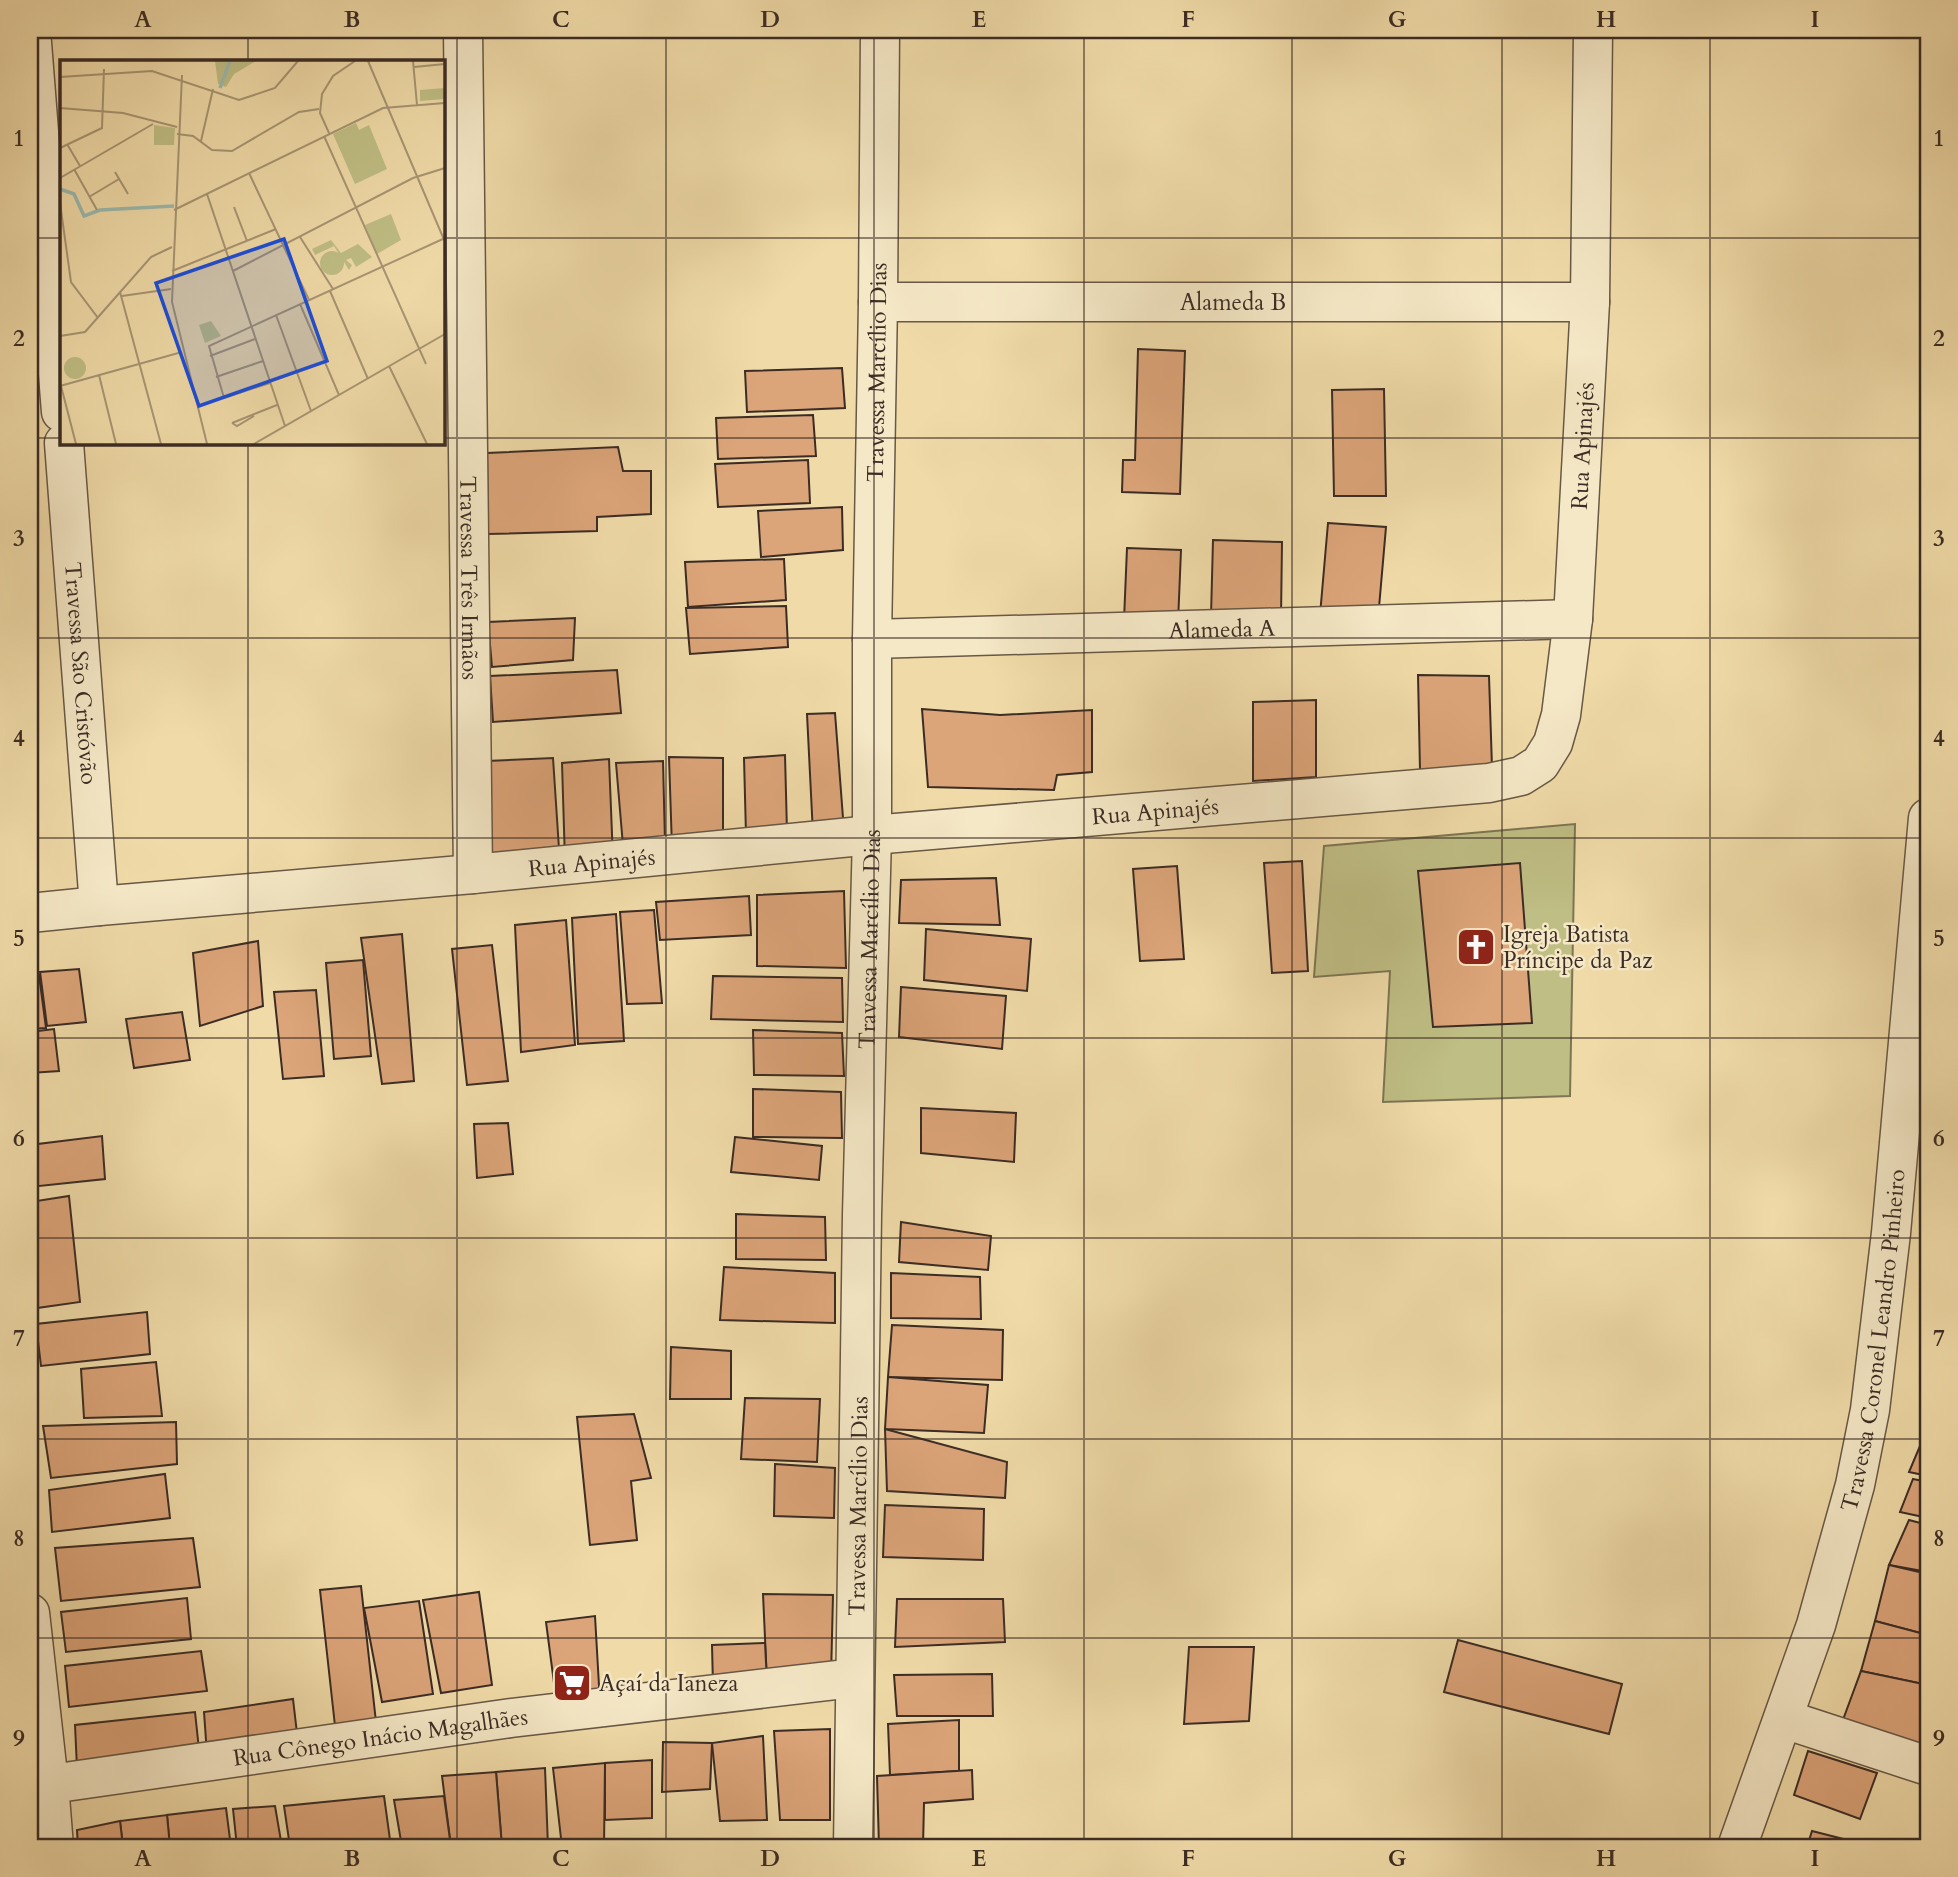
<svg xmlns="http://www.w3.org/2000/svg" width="1958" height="1877" viewBox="0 0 1958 1877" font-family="Cardo,serif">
<rect width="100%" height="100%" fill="#f0dba8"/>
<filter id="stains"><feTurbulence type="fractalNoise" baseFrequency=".00286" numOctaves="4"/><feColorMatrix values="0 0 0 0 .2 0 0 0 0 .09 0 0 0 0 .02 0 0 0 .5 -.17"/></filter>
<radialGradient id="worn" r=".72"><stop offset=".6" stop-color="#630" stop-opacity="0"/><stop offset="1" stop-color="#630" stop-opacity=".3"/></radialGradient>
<polygon fill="#bfbe84" stroke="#7d7554" stroke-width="2" points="1575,824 1570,1096 1383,1102 1390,971 1314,977 1324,846"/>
<g fill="#dca479" stroke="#3b2c25" stroke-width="2">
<polygon points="1138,349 1185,351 1180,494 1122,492 1123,460 1135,460"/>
<polygon points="842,368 845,408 747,412 745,371"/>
<polygon points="1384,389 1386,496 1334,496 1332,390"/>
<polygon points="813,415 816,456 718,459 716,418"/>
<polygon points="618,447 623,471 651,471 651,514 597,517 597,531 488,534 487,453"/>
<polygon points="808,460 810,503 718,507 715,464"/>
<polygon points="842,507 843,550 761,557 758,511"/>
<polygon points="1328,523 1386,527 1378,619 1320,615"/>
<polygon points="1213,540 1282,542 1281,617 1211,616"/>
<polygon points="1127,548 1181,550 1178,623 1124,620"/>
<polygon points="784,559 786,600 688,607 685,562"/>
<polygon points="786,606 788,647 690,654 686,608"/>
<polygon points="575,618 573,660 492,667 488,622"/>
<polygon points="617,670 621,713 493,722 490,676"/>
<polygon points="1418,675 1489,676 1492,767 1420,770"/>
<polygon points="1316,700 1316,777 1253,781 1253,702"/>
<polygon points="922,709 1000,715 1092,710 1092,772 1057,775 1054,790 928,787"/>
<polygon points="835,713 844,831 813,834 807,714"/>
<polygon points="785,755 787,832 746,835 744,758"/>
<polygon points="669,757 723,758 723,847 672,848"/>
<polygon points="553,758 560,864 493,870 487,761"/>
<polygon points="609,759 613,859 565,862 562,763"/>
<polygon points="663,761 665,842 623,846 616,763"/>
<polygon points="1302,861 1308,971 1272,973 1264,863"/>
<polygon points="1520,863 1532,1023 1433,1027 1418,871"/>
<polygon points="1177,866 1184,959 1140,961 1133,869"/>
<polygon points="996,878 1000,925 899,923 901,880"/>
<polygon points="844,891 846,968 757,966 757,895"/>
<polygon points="749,896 751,935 660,940 656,902"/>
<polygon points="654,910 662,1003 627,1004 620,912"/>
<polygon points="616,914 624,1041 578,1044 572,918"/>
<polygon points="566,920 575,1045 521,1052 515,925"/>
<polygon points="926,929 1031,939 1027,991 924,980"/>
<polygon points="402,934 414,1081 382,1084 361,938"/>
<polygon points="258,941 263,1006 200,1026 193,953"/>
<polygon points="492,945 508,1081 467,1085 452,949"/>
<polygon points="363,960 371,1056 334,1059 326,963"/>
<polygon points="79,969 86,1022 47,1026 40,972"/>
<polygon points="39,975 46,1028 30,1029 30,976"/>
<polygon points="713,976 842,978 843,1022 711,1019"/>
<polygon points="901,987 1006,996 1002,1049 899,1037"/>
<polygon points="316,990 324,1076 283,1079 274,992"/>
<polygon points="182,1012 190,1060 134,1068 126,1019"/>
<polygon points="54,1029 59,1071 30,1073 30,1032"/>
<polygon points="753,1030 842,1033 844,1076 754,1075"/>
<polygon points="753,1089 841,1092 842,1138 753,1137"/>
<polygon points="921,1108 1016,1113 1014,1162 921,1153"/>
<polygon points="508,1123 513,1174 477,1178 474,1124"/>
<polygon points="102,1136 105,1179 30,1187 30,1145"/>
<polygon points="735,1137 822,1146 819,1180 731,1172"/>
<polygon points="69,1196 80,1302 30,1309 30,1202"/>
<polygon points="736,1214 825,1217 826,1260 736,1259"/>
<polygon points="901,1222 991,1236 988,1270 899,1262"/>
<polygon points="724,1267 835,1273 835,1323 720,1320"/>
<polygon points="891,1273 980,1277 981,1319 891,1318"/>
<polygon points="147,1312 150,1354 41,1366 36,1324"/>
<polygon points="892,1325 1003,1330 1002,1380 888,1377"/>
<polygon points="671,1347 731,1351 731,1399 670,1399"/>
<polygon points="156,1362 162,1416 84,1418 81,1369"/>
<polygon points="888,1377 988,1385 984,1433 885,1429"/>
<polygon points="745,1398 820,1399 817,1462 741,1459"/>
<polygon points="634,1414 651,1478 631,1481 637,1540 590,1545 577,1417"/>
<polygon points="176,1422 177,1464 51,1478 43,1426"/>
<polygon points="1928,1427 1928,1476 1909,1472"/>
<polygon points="885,1429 1007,1462 1005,1498 887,1491"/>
<polygon points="775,1464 835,1468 834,1518 774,1516"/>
<polygon points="165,1474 170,1518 52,1532 49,1490"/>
<polygon points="1913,1479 1928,1482 1928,1518 1900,1512"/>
<polygon points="885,1505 984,1509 983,1560 883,1557"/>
<polygon points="1909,1520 1928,1525 1928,1572 1889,1565"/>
<polygon points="193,1538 200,1587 61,1601 55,1548"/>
<polygon points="1889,1565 1928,1574 1928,1635 1875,1621"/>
<polygon points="361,1586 376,1722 335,1726 320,1590"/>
<polygon points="479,1592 492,1685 441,1693 423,1600"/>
<polygon points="763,1594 833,1595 831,1677 767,1682"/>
<polygon points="187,1598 191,1639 66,1652 61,1612"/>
<polygon points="897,1599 1003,1599 1005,1642 895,1647"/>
<polygon points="419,1601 433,1694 382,1702 364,1608"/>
<polygon points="595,1616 600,1703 557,1706 546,1622"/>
<polygon points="1875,1621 1928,1635 1928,1685 1861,1671"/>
<polygon points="1458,1640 1622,1684 1609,1734 1444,1692"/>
<polygon points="765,1643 767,1682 713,1686 712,1645"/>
<polygon points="1189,1647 1254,1647 1249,1721 1184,1724"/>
<polygon points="201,1651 207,1691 69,1707 65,1666"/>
<polygon points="1861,1671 1928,1685 1928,1766 1837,1736"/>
<polygon points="992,1674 993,1716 897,1716 894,1675"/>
<polygon points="293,1699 298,1742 207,1754 204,1712"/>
<polygon points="195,1712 200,1759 77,1768 75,1725"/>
<polygon points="959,1720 959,1771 890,1775 888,1724"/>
<polygon points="830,1729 830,1820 780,1820 774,1731"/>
<polygon points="763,1736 767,1820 720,1821 712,1743"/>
<polygon points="663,1742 712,1743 710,1789 662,1792"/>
<polygon points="1808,1751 1877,1773 1860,1819 1794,1795"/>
<polygon points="652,1760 652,1818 605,1820 605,1763"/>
<polygon points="605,1763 604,1847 562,1847 553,1768"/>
<polygon points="545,1768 548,1847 502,1847 496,1772"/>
<polygon points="972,1770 973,1799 924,1803 923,1847 879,1847 877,1776"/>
<polygon points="496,1772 502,1847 451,1847 442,1776"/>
<polygon points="384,1796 391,1847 290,1847 284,1806"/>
<polygon points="444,1796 451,1847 402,1847 394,1800"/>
<polygon points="275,1806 282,1847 237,1847 233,1809"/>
<polygon points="226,1808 231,1847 170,1847 167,1815"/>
<polygon points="167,1815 170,1847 123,1847 120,1821"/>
<polygon points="120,1821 123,1847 78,1847 77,1830"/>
<polygon points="1812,1831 1875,1847 1807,1847"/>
</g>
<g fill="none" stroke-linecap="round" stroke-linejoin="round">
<g stroke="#685846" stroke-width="41">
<g id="minor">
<polyline points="31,30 61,412"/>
<path id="s1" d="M463 30 473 874"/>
<path id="s2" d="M878 302H1590"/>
<path id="s3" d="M64 443 99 906"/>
<path id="s4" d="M872 639 1573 619"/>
<path id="s5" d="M30 913 99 906 473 874 872 835 1489 783 1521 776 1540 764 1553 743 1561 715 1573 619 1590 302 1593 30"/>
<polyline points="30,1613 49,1784 54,1847"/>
<polyline points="1784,1719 1928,1766"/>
<path id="s6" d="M30 1787 511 1718 854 1678"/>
<path id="s7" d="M853 1847 862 1215 872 835V639L878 302 880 30"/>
</g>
</g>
<g stroke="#685846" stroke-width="41">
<g id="tertiary">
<path id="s8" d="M1737 1847 1816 1625 1855 1485 1870 1410 1891 1233 1928 818"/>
</g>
</g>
<use href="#minor" stroke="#f5e8c6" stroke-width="38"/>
<use href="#tertiary" stroke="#f5e8c6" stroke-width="38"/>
</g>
<path fill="none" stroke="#3b2c25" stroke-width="2" stroke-opacity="0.55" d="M248 30V61M457 30V1847M666 30V1847M874 30V1847M1084 30V1847M1292 30V1847M1502 30V1847M1710 30V1847M30 238H61M443 238H1928M30 438H61M443 438H1928M248 443V1847M30 638H1928M30 838H1928M30 1038H1928M30 1238H1928M30 1439H1928M30 1638H1928"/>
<defs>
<g id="church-square" transform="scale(2.0125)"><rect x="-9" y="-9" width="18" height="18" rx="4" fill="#8f2418" stroke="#f5e8c6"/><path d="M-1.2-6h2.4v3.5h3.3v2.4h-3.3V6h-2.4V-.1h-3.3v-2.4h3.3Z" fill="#fff"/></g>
<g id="supermarket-square" transform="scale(2.0125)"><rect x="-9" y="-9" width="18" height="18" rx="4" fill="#8f2418" stroke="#f5e8c6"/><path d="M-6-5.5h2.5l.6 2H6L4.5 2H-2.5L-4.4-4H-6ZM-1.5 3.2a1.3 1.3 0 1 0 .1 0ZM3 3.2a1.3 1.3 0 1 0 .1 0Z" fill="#fff"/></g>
</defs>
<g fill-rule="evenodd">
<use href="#church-square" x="1476" y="947"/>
<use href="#supermarket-square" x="572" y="1683"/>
</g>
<g text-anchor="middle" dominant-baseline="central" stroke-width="5" stroke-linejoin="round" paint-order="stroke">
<g font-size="23" fill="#3b2c25" stroke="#f5e8c6">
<text stroke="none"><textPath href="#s2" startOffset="355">Alameda B</textPath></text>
<text stroke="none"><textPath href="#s7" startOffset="1475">Travessa Marcílio Dias</textPath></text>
<text stroke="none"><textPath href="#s5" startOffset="1844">Rua Apinajés</textPath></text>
<text stroke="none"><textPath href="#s1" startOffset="548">Travessa Três Irmãos</textPath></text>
<text stroke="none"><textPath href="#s4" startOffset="350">Alameda A</textPath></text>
<text stroke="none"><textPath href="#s3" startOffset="231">Travessa São Cristóvão</textPath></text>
<text stroke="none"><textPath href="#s5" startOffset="1130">Rua Apinajés</textPath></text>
<text stroke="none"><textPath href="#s5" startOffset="564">Rua Apinajés</textPath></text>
<text stroke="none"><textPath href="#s7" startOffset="908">Travessa Marcílio Dias</textPath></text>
<text stroke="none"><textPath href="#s8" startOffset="527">Travessa Coronel Leandro Pinheiro</textPath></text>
<text stroke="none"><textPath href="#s7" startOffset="341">Travessa Marcílio Dias</textPath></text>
<text stroke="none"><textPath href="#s6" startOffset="354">Rua Cônego Inácio Magalhães</textPath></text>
</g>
<g font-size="23" fill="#3b2c25" stroke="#f5e8c6" text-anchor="start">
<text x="1503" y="934">Igreja Batista<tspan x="1503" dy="26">Príncipe da Paz</tspan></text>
<text x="599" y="1683">Açaí da Ianeza</text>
</g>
</g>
<g transform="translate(60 60)">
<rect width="385" height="385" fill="#f0dba8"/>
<path d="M155 1H196L174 14 166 27 158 24Z" fill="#bfbe84"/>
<path d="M385 28V39L360 41V30ZM296 63 299 70 309 65 327 109 295 124 273 74ZM94 65 115 68 114 85H94ZM331 154 341 180 317 194 305 165ZM271 180 281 193 298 184 312 197 296 207 291 198 286 200 292 205 289 210 274 186 255 195 252 189ZM260 203a12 12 0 1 1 24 0a12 12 0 1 1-24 0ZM151 261 161 276 145 283 139 265ZM4 308a11 11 0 1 1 22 0a11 11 0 1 1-22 0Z" fill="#bfbe84"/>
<path fill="none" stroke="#9bbaaf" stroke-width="3.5" d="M160 28 170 1M0 129 14 134 24 156 40 150 114 146"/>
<path fill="none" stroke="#a89574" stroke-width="2" d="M308 1 385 182M353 1 357 45M354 7 385 4M122 15 112 242 147 384M0 17 92 11 179 40 215 28 238 1M0 48 63 53 117 67M269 73 260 53 262 34 273 16 295 1M117 74 133 76 152 90 172 91 239 52 259 49M264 76 366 304M141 81 153 29M7 84 20 106M0 88 42 68 44 9M14 109 37 150M55 112 68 134M189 113 249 240M0 118 93 64M147 134 225 366M29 137 59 119M0 143 11 222 38 258M174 147 187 181M114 150 323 48 385 43M240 177 273 229M112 211 216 169M173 211 353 118 385 108M270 231 308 319M60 232 101 384M62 236 111 229M240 244 279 335M216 255 251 351M0 276 25 272 91 197 112 187M150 296 195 279M329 306 367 384M39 315 56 384M156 317 203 301M210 323 164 338 149 286 385 178M0 326 122 292M1 326 16 384M172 363 217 345M172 363 177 366 194 356M194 384 385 274"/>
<path fill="#1d4ed8" fill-opacity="0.15" stroke="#1d4ed8" stroke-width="3.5" d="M224 179 267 301 139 346 96 223Z"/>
<rect width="385" height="385" fill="none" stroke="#3b2c25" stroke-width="3.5"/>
</g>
<rect width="1958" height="1877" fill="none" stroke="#f0dba8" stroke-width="77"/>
<rect x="38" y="38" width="1882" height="1801" fill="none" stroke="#3b2c25" stroke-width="2.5"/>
<g font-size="23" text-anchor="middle" font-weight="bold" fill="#3b2c25">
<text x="143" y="27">A</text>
<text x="352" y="27">B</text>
<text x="561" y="27">C</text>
<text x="770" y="27">D</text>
<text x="979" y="27">E</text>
<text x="1188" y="27">F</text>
<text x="1397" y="27">G</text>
<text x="1606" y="27">H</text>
<text x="1815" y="27">I</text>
<text x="19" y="146">1</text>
<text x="1939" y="146">1</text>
<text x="19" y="346">2</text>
<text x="1939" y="346">2</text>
<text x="19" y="546">3</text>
<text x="1939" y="546">3</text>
<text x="19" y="746">4</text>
<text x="1939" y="746">4</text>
<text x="19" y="946">5</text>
<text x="1939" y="946">5</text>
<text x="19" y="1146">6</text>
<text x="1939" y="1146">6</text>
<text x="19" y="1346">7</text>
<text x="1939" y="1346">7</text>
<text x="19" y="1546">8</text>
<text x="1939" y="1546">8</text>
<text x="19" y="1746">9</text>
<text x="1939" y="1746">9</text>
<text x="143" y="1866">A</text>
<text x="352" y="1866">B</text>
<text x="561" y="1866">C</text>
<text x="770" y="1866">D</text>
<text x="979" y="1866">E</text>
<text x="1188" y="1866">F</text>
<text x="1397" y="1866">G</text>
<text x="1606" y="1866">H</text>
<text x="1815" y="1866">I</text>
</g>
<rect width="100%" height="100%" filter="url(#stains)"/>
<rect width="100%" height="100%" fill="url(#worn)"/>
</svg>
